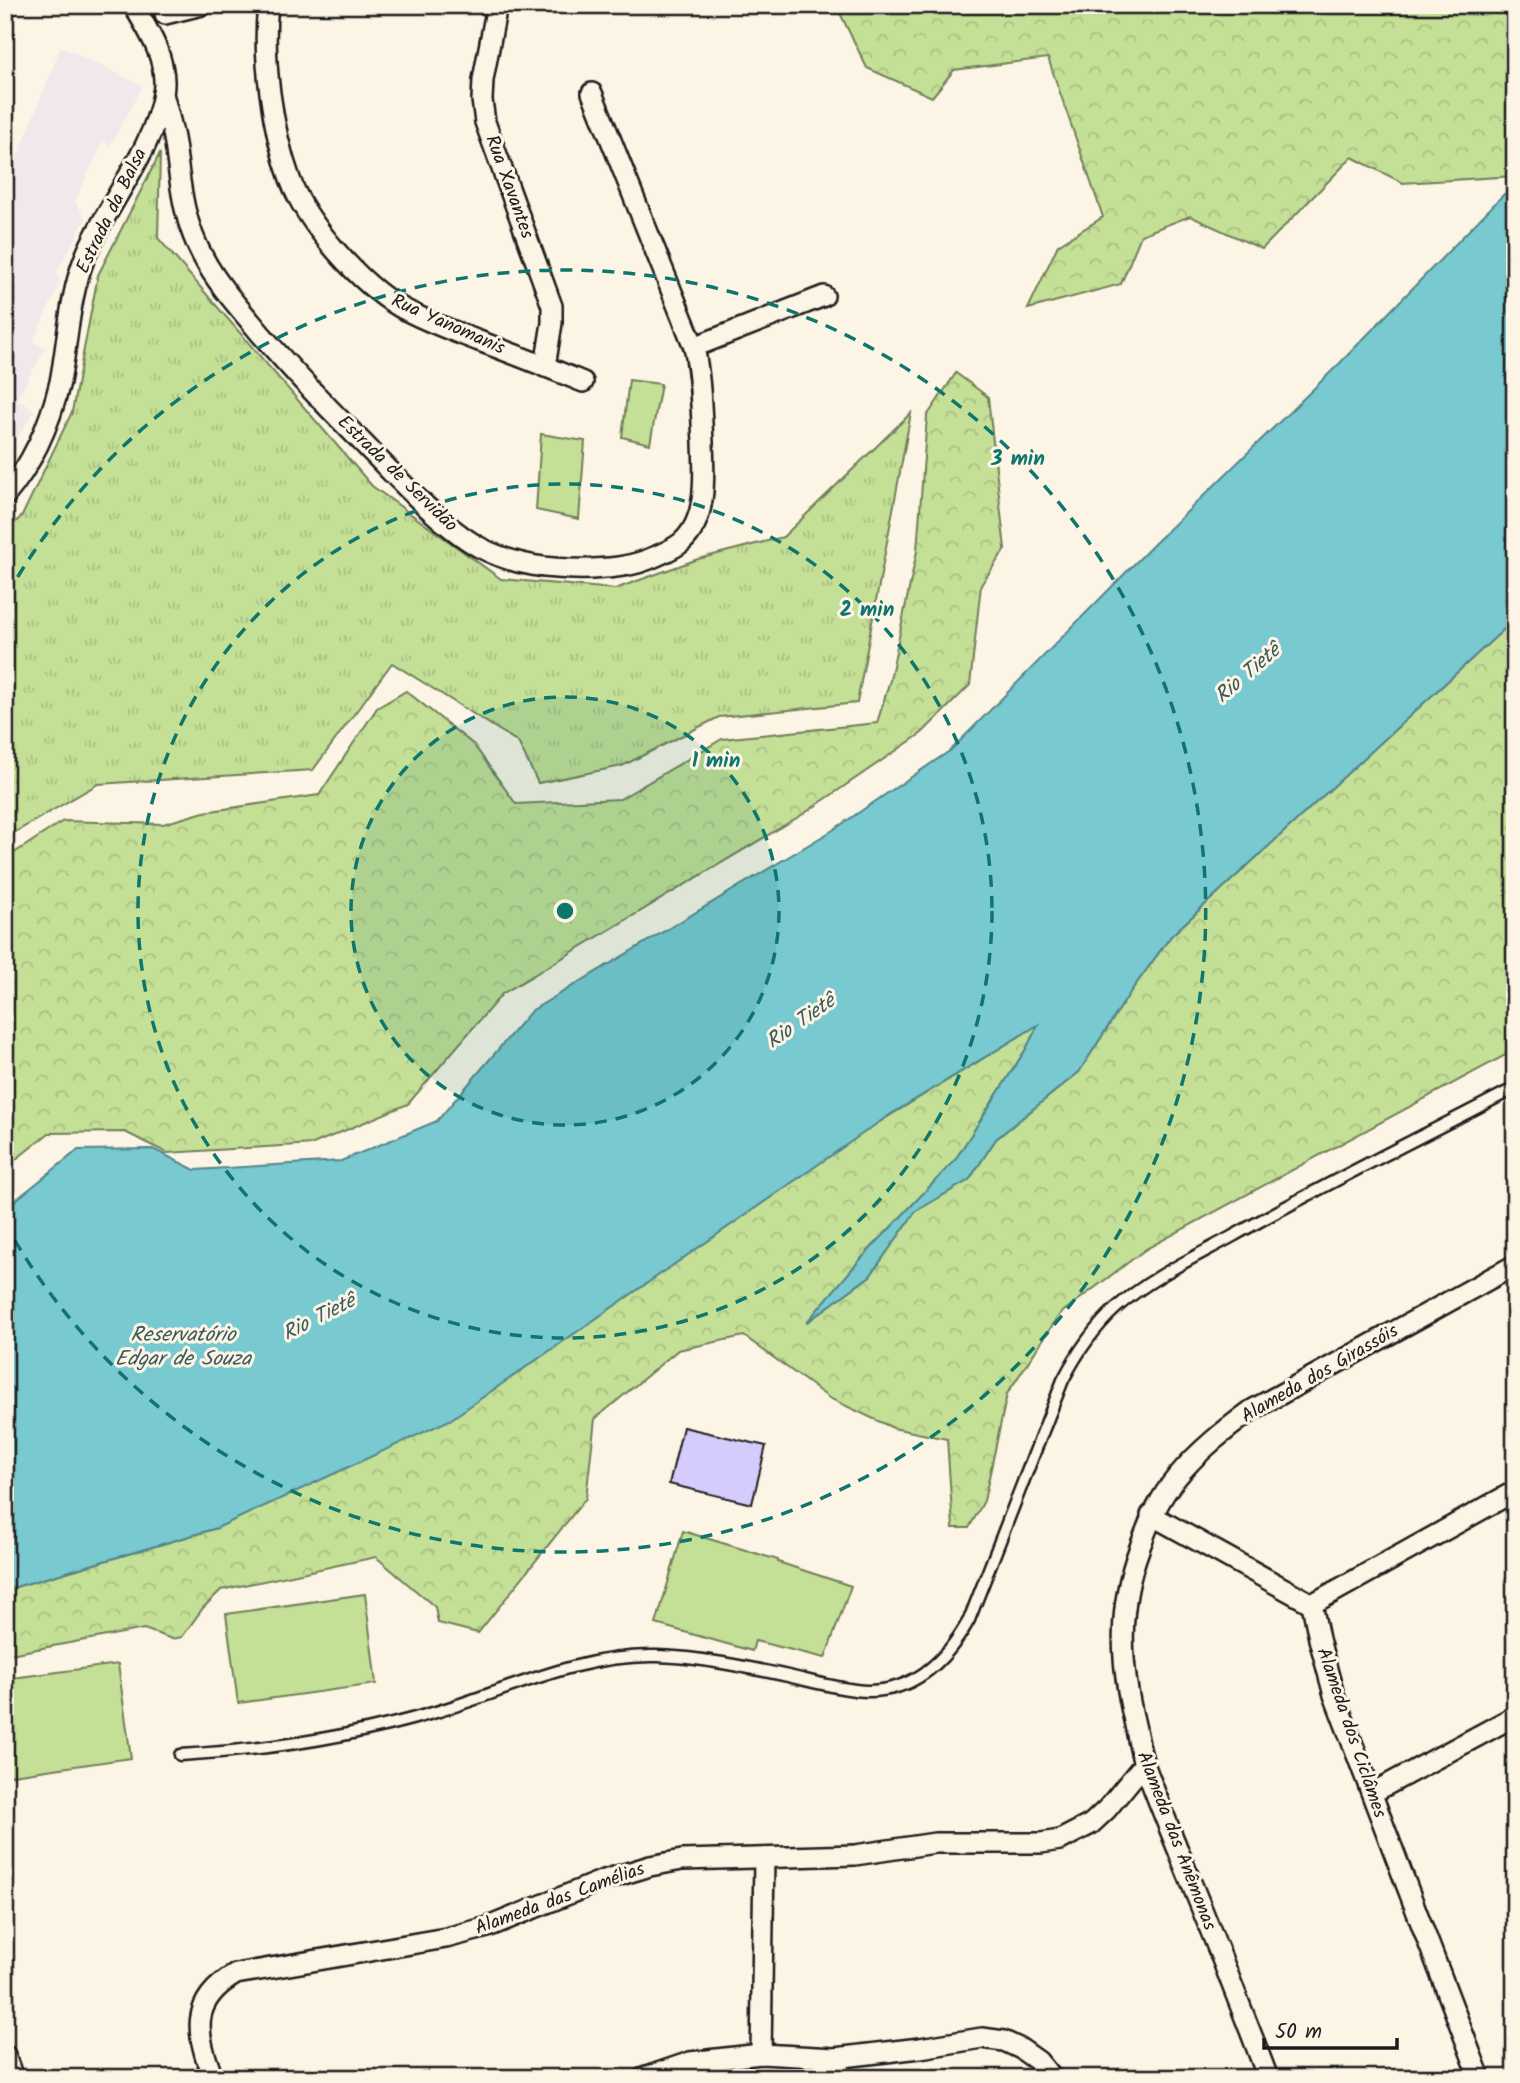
<svg xmlns="http://www.w3.org/2000/svg" width="1520" height="2083" viewBox="0 0 1520 2083" font-family="Kalam,sans-serif">
<defs>
<pattern id="grass-tufts" width="24" height="20" patternUnits="userSpaceOnUse" patternTransform="scale(1.75)"><rect width="24" height="20" fill="#c4df96"/><path d="M3 7l-1-3M5 7V3M7 7l1-3M15 17l-1-3M17 17v-4M19 17l1-3" fill="none" stroke="#a8bf81"/></pattern>
<pattern id="forest-crowns" width="20" height="18" patternUnits="userSpaceOnUse" patternTransform="scale(1.75)"><rect width="20" height="18" fill="#c4df96"/><path d="M2 6a3 3 0 1 1 6 0M12 15a3 3 0 1 1 6 0" fill="none" stroke="#a8bf81"/></pattern>
</defs>
<rect width="100%" height="100%" fill="#fcf5e5"/>
<filter id="ink" filterUnits="userSpaceOnUse"><feTurbulence type="fractalNoise" baseFrequency=".0143" numOctaves="2"/><feDisplacementMap in="SourceGraphic" scale="14" xChannelSelector="R" yChannelSelector="G"/><feConvolveMatrix kernelMatrix="1 2 1 2 8 2 1 2 1" color-interpolation-filters="sRGB"/></filter>
<g filter="url(#ink)">
<polygon fill="#f1e8ec" points="61,46 143,86 110,146 103,141 75,201 86,219 56,273 61,281 33,342 46,348 17,398 35,411 9,450 5,447 5,189"/>
<polygon fill="url(#grass-tufts)" stroke="#707e59" stroke-width="2" points="160,153 158,238 372,486 501,579 615,589 698,559 783,537 911,413 857,703 719,717 622,766 538,783 518,742 392,663 313,770 98,784 5,838 5,532 22,516 72,412 98,275"/>
<g fill="url(#forest-crowns)" stroke="#707e59" stroke-width="2">
<polygon points="836,5 1515,5 1515,176 1403,183 1352,157 1262,249 1190,216 1141,235 1121,284 1028,309 1058,245 1103,217 1048,58 954,70 932,97 867,68"/>
<polygon points="956,373 988,397 1005,549 981,585 970,685 922,733 805,813 502,994 408,1104 313,1144 167,1153 125,1132 49,1133 5,1168 5,859 63,821 163,824 204,812 319,795 377,708 406,691 474,745 516,804 620,799 722,739 877,723 890,680 917,551 927,416"/>
<polygon points="1515,619 1515,1050 1146,1249 1060,1314 1007,1394 984,1501 969,1528 953,1528 947,1439 893,1428 829,1398 744,1336 678,1350 595,1419 586,1498 478,1633 438,1623 435,1607 376,1557 221,1590 203,1608 182,1637 172,1639 144,1629 5,1655 5,1590 217,1528 1039,1024 1026,1049 955,1160 859,1261 810,1320 870,1276 916,1211 969,1180 996,1139 1079,1072 1131,991 1171,936"/>
</g>
<g fill="#c4df96" stroke="#707e59" stroke-width="2">
<polygon points="629,380 661,384 650,444 622,437"/>
<polygon points="541,434 585,441 579,519 536,510"/>
<polygon points="683,1531 778,1560 778,1562 851,1586 825,1658 755,1641 752,1651 656,1624"/>
<polygon points="365,1594 376,1684 238,1703 226,1614"/>
<polygon points="118,1664 131,1758 5,1776 5,1679"/>
</g>
<polygon fill="#78c9d0" stroke="#538488" stroke-width="2" points="1515,189 1515,619 1171,936 1131,991 1079,1072 996,1139 969,1180 916,1211 870,1276 806,1323 859,1261 955,1160 1026,1049 1038,1025 888,1116 450,1420 217,1528 5,1590 7,1207 78,1150 153,1149 195,1170 341,1161 437,1121 531,1011 833,830 951,750 1152,546 1339,364 1504,194"/>
<polygon fill="#d6cbfd" stroke="#1c1c1c" stroke-width="2" points="683,1427 766,1446 752,1504 669,1484"/>
<g fill="none" stroke-linecap="round" stroke-linejoin="round">
<g stroke="#1c1c1c" stroke-width="15">
<path id="lane" d="M180 1755C267 1750 353 1737 436 1712 509 1690 579 1654 657 1656 699 1657 746 1667 788 1676 810 1681 832 1687 855 1690 909 1697 945 1663 969 1620L1063 1380C1077 1353 1093 1329 1116 1308 1150 1278 1193 1258 1233 1236 1325 1184 1421 1137 1515 1088"/>
</g>
<g stroke="#1c1c1c" stroke-width="24">
<g id="street">
<path d="M268 5C262 58 272 129 290 179 306 223 360 284 400 307 425 321 453 331 479 341 514 354 549 368 583 382"/>
<polyline points="497,5 483,80 482,100 485,122 552,306 552,323 545,367"/>
<polyline points="165,14 202,5"/>
<path d="M163 94C168 113 174 132 176 151 181 190 184 222 203 257 215 280 233 301 250 321 286 365 325 405 365 445 397 478 440 525 479 547 515 566 552 570 592 569 614 568 634 566 654 557 663 553 674 549 682 542 708 519 704 474 703 442 701 410 701 379 694 347L592 93"/>
<polyline points="694,347 824,296"/>
<path d="M5 496C33 463 50 424 60 382 68 341 69 297 85 257 107 203 153 151 163 94 169 62 149 31 133 5"/>
<polyline points="1151,1515 1312,1604"/>
<polyline points="1372,1793 1515,1716"/>
<polyline points="761,2054 764,1858"/>
<polyline points="5,2055 13,2078"/>
<polyline points="835,2058 843,2078"/>
<path d="M213 2078C196 2033 189 2001 236 1974L446 1938 488 1927 601 1881 650 1866 682 1860 855 1855 935 1843H1041L1060 1840 1091 1824 1107 1809 1144 1764"/>
<polyline points="643,2078 690,2062 761,2054 835,2058 920,2048 982,2038 1004,2041 1021,2049 1038,2061 1052,2078"/>
<path d="M1268 2078C1241 2006 1213 1935 1184 1865 1171 1832 1157 1799 1145 1766 1140 1753 1138 1738 1135 1725 1120 1663 1117 1608 1140 1547 1149 1522 1159 1498 1177 1477 1198 1451 1225 1430 1252 1410L1515 1265"/>
<polyline points="1480,2078 1334,1695 1319,1639 1312,1604 1515,1491"/>
</g>
</g>
<use href="#lane" stroke="#fcf5e5" stroke-width="10"/>
<use href="#street" stroke="#fcf5e5" stroke-width="19"/>
</g>
</g>
<circle cx="565" cy="911" r="214" fill="#0f766e" fill-opacity=".12"/>
<g fill="none" stroke="#0f766e" stroke-width="3.5" stroke-dasharray="12 9">
<circle cx="565" cy="911" r="214"/>
<circle cx="565" cy="911" r="427"/>
<path d="M7 595A641 641 0 1 1 7 1227"/>
</g>
<g text-anchor="middle" dominant-baseline="central" stroke-width="6" stroke-linejoin="round" paint-order="stroke">
<g font-size="19" fill="#1c1c1c" stroke="#fcf5e5">
<text transform="translate(509 187) rotate(70)">Rua Xavantes</text>
<text transform="translate(112 211) rotate(-64)">Estrada da Balsa</text>
<text transform="translate(448 325) rotate(24)">Rua Yanomanis</text>
<text transform="translate(397 474) rotate(44)">Estrada de Servidão</text>
<text transform="translate(1320 1374) rotate(-30)">Alameda dos Girassóis</text>
<text transform="translate(1351 1733) rotate(71)">Alameda dos Ciclâmes</text>
<text transform="translate(1176 1841) rotate(69)">Alameda das Anêmonas</text>
<text transform="translate(560 1899) rotate(-20)">Alameda das Camélias</text>
</g>
<g font-size="21" font-style="italic" fill="#3c595b" stroke="#fcf5e5">
<text transform="translate(1248 674) rotate(-41)">Rio Tietê</text>
<text transform="translate(801 1022) rotate(-35)">Rio Tietê</text>
<text transform="translate(319 1318) rotate(-27)">Rio Tietê</text>
<text x="183" y="1335">Reservatório<tspan x="183" dy="24">Edgar de Souza</tspan></text>
</g>
</g>
<circle cx="565" cy="911" r="10" fill="#0f766e" stroke="#fcf5e5" stroke-width="3.5"/>
<g font-size="21" text-anchor="middle" font-weight="bold" fill="#0f766e" stroke="#fcf5e5" stroke-width="6" stroke-linejoin="round" paint-order="stroke">
<text x="1018" y="465">3 min</text>
<text x="867" y="616">2 min</text>
<text x="716" y="767">1 min</text>
</g>
<rect width="1520" height="2083" fill="none" stroke="#fcf5e5" stroke-width="28"/>
<rect x="14" y="14" width="1492" height="2055" fill="none" stroke="#1c1c1c" stroke-width="2.5" filter="url(#ink)"/>
<path d="M1264 2038v10h133v-10" fill="none" stroke="#1c1c1c" stroke-width="3.5"/>
<text x="1275" y="2038" font-size="21" fill="#1c1c1c" stroke="#fcf5e5" stroke-width="5" paint-order="stroke">50 m</text>
</svg>
